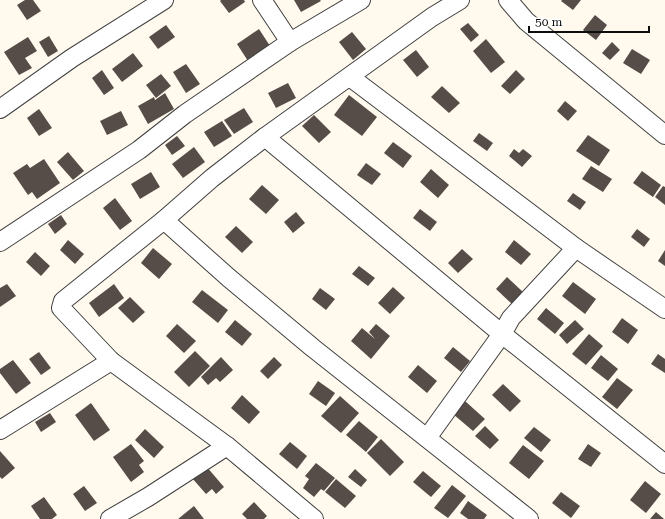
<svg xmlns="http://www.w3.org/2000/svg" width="665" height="519" viewBox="0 0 665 519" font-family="'Roboto Serif',serif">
<rect width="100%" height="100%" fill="#fffaed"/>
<g fill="#564d49">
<polygon points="25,0 33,0 41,11 27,20 17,5"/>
<polygon points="221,0 244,0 245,2 229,13 220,1"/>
<polygon points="294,0 320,0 321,1 301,12"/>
<polygon points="562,0 581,0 573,10 561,1"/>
<polygon points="595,15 607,25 596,40 583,30"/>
<polygon points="468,23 479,35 471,42 460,29"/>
<polygon points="166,25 175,37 158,49 149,37"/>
<polygon points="259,29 270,46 248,61 237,44"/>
<polygon points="352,32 366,49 353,60 339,42"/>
<polygon points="49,36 58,51 48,57 39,42"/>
<polygon points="28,37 37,51 25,58 32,68 19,75 4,52"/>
<polygon points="486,39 505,62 491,73 473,51"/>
<polygon points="612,42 620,50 610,60 602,53"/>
<polygon points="632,49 650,60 641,74 623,63"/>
<polygon points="416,50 429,67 417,77 403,60"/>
<polygon points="133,53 143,66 122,82 112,69"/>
<polygon points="186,64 200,84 186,93 173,72"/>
<polygon points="102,70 114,88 104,95 92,78"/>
<polygon points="516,70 525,79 510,94 501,86"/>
<polygon points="161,74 171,86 156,98 146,85"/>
<polygon points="288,83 296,98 276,108 268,93"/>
<polygon points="442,86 460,103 449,113 431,97"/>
<polygon points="165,93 174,109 148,124 138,106 154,97 155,100"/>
<polygon points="349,95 377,117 362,136 334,115"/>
<polygon points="565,101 577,111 568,121 557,111"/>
<polygon points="244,108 253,122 234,134 224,120"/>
<polygon points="39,109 52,128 39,136 27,118"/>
<polygon points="121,111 128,125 107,135 100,121"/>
<polygon points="314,115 331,132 319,143 302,126"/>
<polygon points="222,121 232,136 214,147 204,132"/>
<polygon points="479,133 493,143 487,151 473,141"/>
<polygon points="588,135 610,150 599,166 576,151"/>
<polygon points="177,136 185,146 172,155 165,145"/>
<polygon points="393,142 412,156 403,168 384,153"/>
<polygon points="194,147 205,162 183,178 172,164"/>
<polygon points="514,149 519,153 523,149 532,156 522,167 509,156"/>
<polygon points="68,152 84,171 73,180 57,162"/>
<polygon points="44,159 60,183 37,199 32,192 28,195 13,173 27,164 30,168"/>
<polygon points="366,163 381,174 372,185 357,175"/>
<polygon points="591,166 612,179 603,192 582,179"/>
<polygon points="431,169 449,185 438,198 420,182"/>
<polygon points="642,171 661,185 653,197 633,183"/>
<polygon points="151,172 160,187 140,199 131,184"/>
<polygon points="262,185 279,200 266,214 249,199"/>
<polygon points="663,186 665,187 665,205 655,197"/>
<polygon points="573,193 586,202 580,210 567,201"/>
<polygon points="115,198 132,221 120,230 103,208"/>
<polygon points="420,209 437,222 430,231 413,218"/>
<polygon points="296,212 305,223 293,233 284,222"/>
<polygon points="61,215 67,224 55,234 48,224"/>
<polygon points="236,226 253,242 242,253 225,237"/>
<polygon points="637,229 650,239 644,247 631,237"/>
<polygon points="68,240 84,254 75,264 60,250"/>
<polygon points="514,240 531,254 521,265 505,252"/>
<polygon points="153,248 172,264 159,279 141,263"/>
<polygon points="462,249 473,259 458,273 448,263"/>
<polygon points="665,250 665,266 658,261"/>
<polygon points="35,252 50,266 41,276 26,262"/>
<polygon points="359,266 375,278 368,286 352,274"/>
<polygon points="507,277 523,292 512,304 496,289"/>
<polygon points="573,282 596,299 585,314 562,296"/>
<polygon points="7,284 16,296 0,307 0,288"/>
<polygon points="114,284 124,298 99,317 89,303"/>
<polygon points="393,287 405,298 390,314 378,303"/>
<polygon points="320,288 335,299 326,310 312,299"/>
<polygon points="202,290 228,310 218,323 192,302"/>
<polygon points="130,297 145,312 133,323 118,308"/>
<polygon points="546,308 564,323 555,334 537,319"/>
<polygon points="622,318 638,330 628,344 612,332"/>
<polygon points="235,320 252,334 242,346 225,332"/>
<polygon points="575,320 584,329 567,344 559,335"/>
<polygon points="177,324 196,341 184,353 166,336"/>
<polygon points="376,324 390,336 371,359 351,341 362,328 375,339 369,332"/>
<polygon points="589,334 603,346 586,365 572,354"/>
<polygon points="453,347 470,361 461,372 444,358"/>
<polygon points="195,351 210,366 189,387 174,372"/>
<polygon points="39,352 51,368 41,375 29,359"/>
<polygon points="658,354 665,359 665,373 651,364"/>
<polygon points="601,355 618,369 608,381 591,368"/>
<polygon points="221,357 233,370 220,382 216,378 208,385 201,377"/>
<polygon points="274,357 282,365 268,379 260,371"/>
<polygon points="13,360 31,383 16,394 0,373 0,369"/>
<polygon points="418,365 437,381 427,393 408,377"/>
<polygon points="617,378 633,390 617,409 602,397"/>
<polygon points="318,381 335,393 326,406 309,394"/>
<polygon points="503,384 521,401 510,412 492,395"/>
<polygon points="242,395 260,412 249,424 231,408"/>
<polygon points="340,396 359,413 341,433 321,416"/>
<polygon points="465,401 485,419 473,431 453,414"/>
<polygon points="91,403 110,430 94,441 75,415"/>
<polygon points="50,413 56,422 41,432 35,422"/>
<polygon points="359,421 378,437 366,452 346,435"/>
<polygon points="485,426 499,440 490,449 475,436"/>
<polygon points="534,427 551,440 541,452 524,438"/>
<polygon points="145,429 164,447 154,458 135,440"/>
<polygon points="381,439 404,462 390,476 367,453"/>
<polygon points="290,442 307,456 297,469 279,454"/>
<polygon points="131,444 144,461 139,465 144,472 131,482 113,457"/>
<polygon points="588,444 601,453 591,467 578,459"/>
<polygon points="523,445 544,461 529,479 509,463"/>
<polygon points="0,451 15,468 2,479 0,477"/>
<polygon points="316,463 335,478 324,491 321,489 314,497 303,488 309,479 305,476"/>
<polygon points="206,466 224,487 216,494 212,489 206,494 192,478"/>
<polygon points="355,469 367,480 361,487 348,477"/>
<polygon points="423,471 441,486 431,497 413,482"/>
<polygon points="336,479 356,496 345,508 325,492"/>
<polygon points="645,481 661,494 646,513 630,500"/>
<polygon points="452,485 466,496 448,518 434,508"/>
<polygon points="84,486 97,503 85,511 73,494"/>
<polygon points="561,492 580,506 571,518 552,503"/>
<polygon points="44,497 57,515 52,519 40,519 31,506"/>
<polygon points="468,501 487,515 484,519 468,519 460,513"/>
<polygon points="254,502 267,516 264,519 247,519 242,514"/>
<polygon points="194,506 204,519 178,519"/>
<polygon points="656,512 664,519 650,519"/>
</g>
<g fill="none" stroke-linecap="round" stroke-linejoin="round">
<g stroke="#404040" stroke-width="20">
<g id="minor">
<polyline points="262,0 290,42"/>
<polyline points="508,0 526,21 665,135"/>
<polyline points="350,77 576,248 665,309"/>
<polyline points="0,109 72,58 164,0"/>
<polyline points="265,137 502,334 665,464"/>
<polyline points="164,220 229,278 313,348 529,519"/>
<polyline points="0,242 139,150 185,114 290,42 361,0"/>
<polyline points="0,430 111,361"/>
<polyline points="427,438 502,334 511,318 576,248"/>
<polyline points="110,519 148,497 227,446"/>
<polyline points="314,519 227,446 111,361 61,308 63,301 164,220 212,178 265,137 432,17 460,0"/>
</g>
</g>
<use href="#minor" stroke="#fff" stroke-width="18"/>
</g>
<path d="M529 26v6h120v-6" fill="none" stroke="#0d0d0d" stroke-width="2"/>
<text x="535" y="26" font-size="12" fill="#0d0d0d" stroke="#ffffff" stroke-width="3" paint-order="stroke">50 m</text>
</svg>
